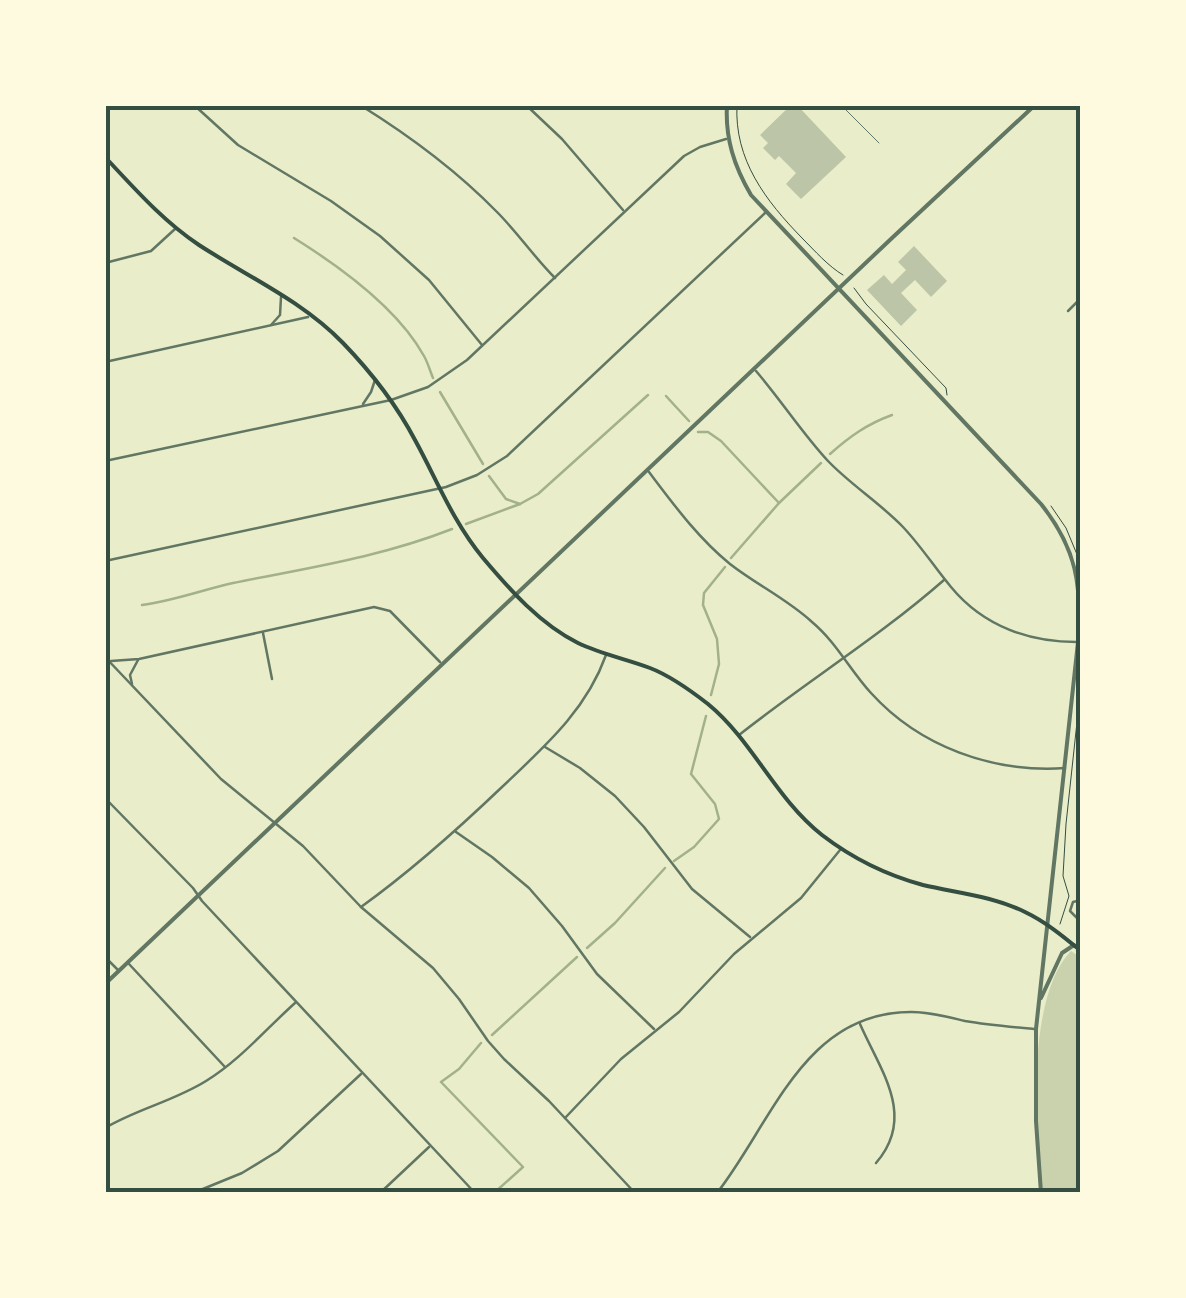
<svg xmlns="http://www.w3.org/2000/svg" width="1186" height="1298" viewBox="0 0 1186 1298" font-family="Roboto,sans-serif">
<rect width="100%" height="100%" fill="#e9edc9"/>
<path fill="#cad2ad" d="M1071 951 1081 958V1193H1041C1035 1132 1026 997 1071 951Z"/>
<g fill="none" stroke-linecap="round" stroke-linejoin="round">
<g stroke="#a3b18a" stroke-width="2.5">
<path d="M294 238C339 266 398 309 424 356 428 363 430 371 433 378"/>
<polyline points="440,392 483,464"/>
<polyline points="666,396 689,421"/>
<polyline points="698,432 708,432 721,441 779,503 821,463"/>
<path d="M830 454C849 437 867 424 892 415"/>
<polyline points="489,476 506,499 520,504"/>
<polyline points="466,524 520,504 538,494 648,395"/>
<polyline points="731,558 779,503"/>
<path d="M142 605C173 601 202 590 233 583 307 568 381 557 452 529"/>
<polyline points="711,695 719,664 717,639 703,605 704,593 725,567"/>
<polyline points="674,861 694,847 719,819 715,804 691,774 706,716"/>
<polyline points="587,948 615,923 665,868"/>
<polyline points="492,1035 577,957"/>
<polyline points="481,1043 459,1069 441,1082 523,1167 494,1193"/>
</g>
</g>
<g fill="#bcc5a7">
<polygon points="791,105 797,105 846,157 801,199 786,184 796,173 779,156 775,160 763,148 768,143 760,135"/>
<polygon points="914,246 947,281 931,297 915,280 901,293 917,310 901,326 867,290 884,275 892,284 906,270 898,262"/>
</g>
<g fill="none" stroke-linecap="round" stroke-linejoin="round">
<g stroke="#344e41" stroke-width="1">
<path d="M737 105C734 160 766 201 802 238 815 251 828 266 843 275"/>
<polyline points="854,288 866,304 946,388 947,395"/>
<polyline points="1051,506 1066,528 1081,564"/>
<polyline points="1060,924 1069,896 1063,876 1066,824 1081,685"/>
</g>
<polyline stroke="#617663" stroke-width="1" points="841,105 879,143"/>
<g stroke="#617663" stroke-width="2.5">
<polyline points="194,105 238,145 331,201 380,236 429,280 482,345"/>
<path d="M360 105C410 136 456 170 497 212 518 233 534 257 555 278"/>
<polyline points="526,105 562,139 623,210"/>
<polyline points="105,263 151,251 175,229"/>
<polyline points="1068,311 1081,298"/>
<polyline points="271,325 280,315 281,297"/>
<polyline points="105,362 308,317"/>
<path d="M756 371C781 400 802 433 828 461 851 485 880 503 903 527 921 546 935 568 951 587 984 627 1031 643 1081 642"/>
<polyline points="363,404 371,392 375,380"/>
<polyline points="105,461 391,400 428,387 467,360 684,156 700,147 726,139"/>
<path d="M649 472C674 505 698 538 730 564 757 585 787 599 812 622 836 642 850 670 871 693 920 747 993 773 1065 768"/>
<polyline points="105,561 446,487 477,475 507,456 765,213"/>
<polyline points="263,633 272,679"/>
<polyline points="105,657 221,779 303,846 361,907 433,968 459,999 488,1041 504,1059 549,1101 635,1193"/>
<polyline points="111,661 139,659 374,607 390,611 440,662"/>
<polyline points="132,684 130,675 138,660"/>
<path d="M739 735C806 682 879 637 944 580"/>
<polyline points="545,747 580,768 615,796 644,827 692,889 750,937"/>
<polyline points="105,798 193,888 202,901 475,1193"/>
<polyline points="456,832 492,857 529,888 562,926 597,974 654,1029"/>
<polyline points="1081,900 1073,902 1070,911 1077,918 1081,917"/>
<path d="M361 907C411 871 457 830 502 787 544 747 586 711 606 655"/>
<polyline points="105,957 118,970"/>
<polyline points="129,964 225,1067"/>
<path d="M860 1024C880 1070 917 1116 876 1163"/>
<polyline points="565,1118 621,1059 679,1012 734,954 801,898 840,850"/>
<path d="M105 1128C137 1109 174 1101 206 1081 239 1061 266 1029 295 1003"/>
<polyline points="193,1193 242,1173 278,1151 361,1074"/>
<polyline points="380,1193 429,1147"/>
<path d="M717 1193C772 1123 804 1011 912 1012 930 1012 948 1017 965 1021 988 1025 1012 1027 1035 1029"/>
</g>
<g stroke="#617663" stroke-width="4">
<path d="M727 105C725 138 734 166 751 195L1041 504C1077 549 1082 586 1078 642L1036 1029V1121L1041 1193"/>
<polyline points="105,984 892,238 1035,105"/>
<polyline points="1041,998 1062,953 1074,945"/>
</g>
<path stroke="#344e41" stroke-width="4" d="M105 157C135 189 163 221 199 245 248 277 301 300 343 343 371 372 396 404 415 440 437 480 453 522 483 558 510 590 540 624 578 643 601 654 626 659 650 668 671 676 690 690 708 704 753 741 775 798 822 835 852 858 886 875 923 885 957 893 993 896 1025 912 1046 922 1064 937 1081 951"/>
</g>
<rect width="1186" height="1298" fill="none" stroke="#fefae0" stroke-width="215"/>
<rect x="108" y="108" width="970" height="1082" fill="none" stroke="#344e41" stroke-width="4"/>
</svg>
